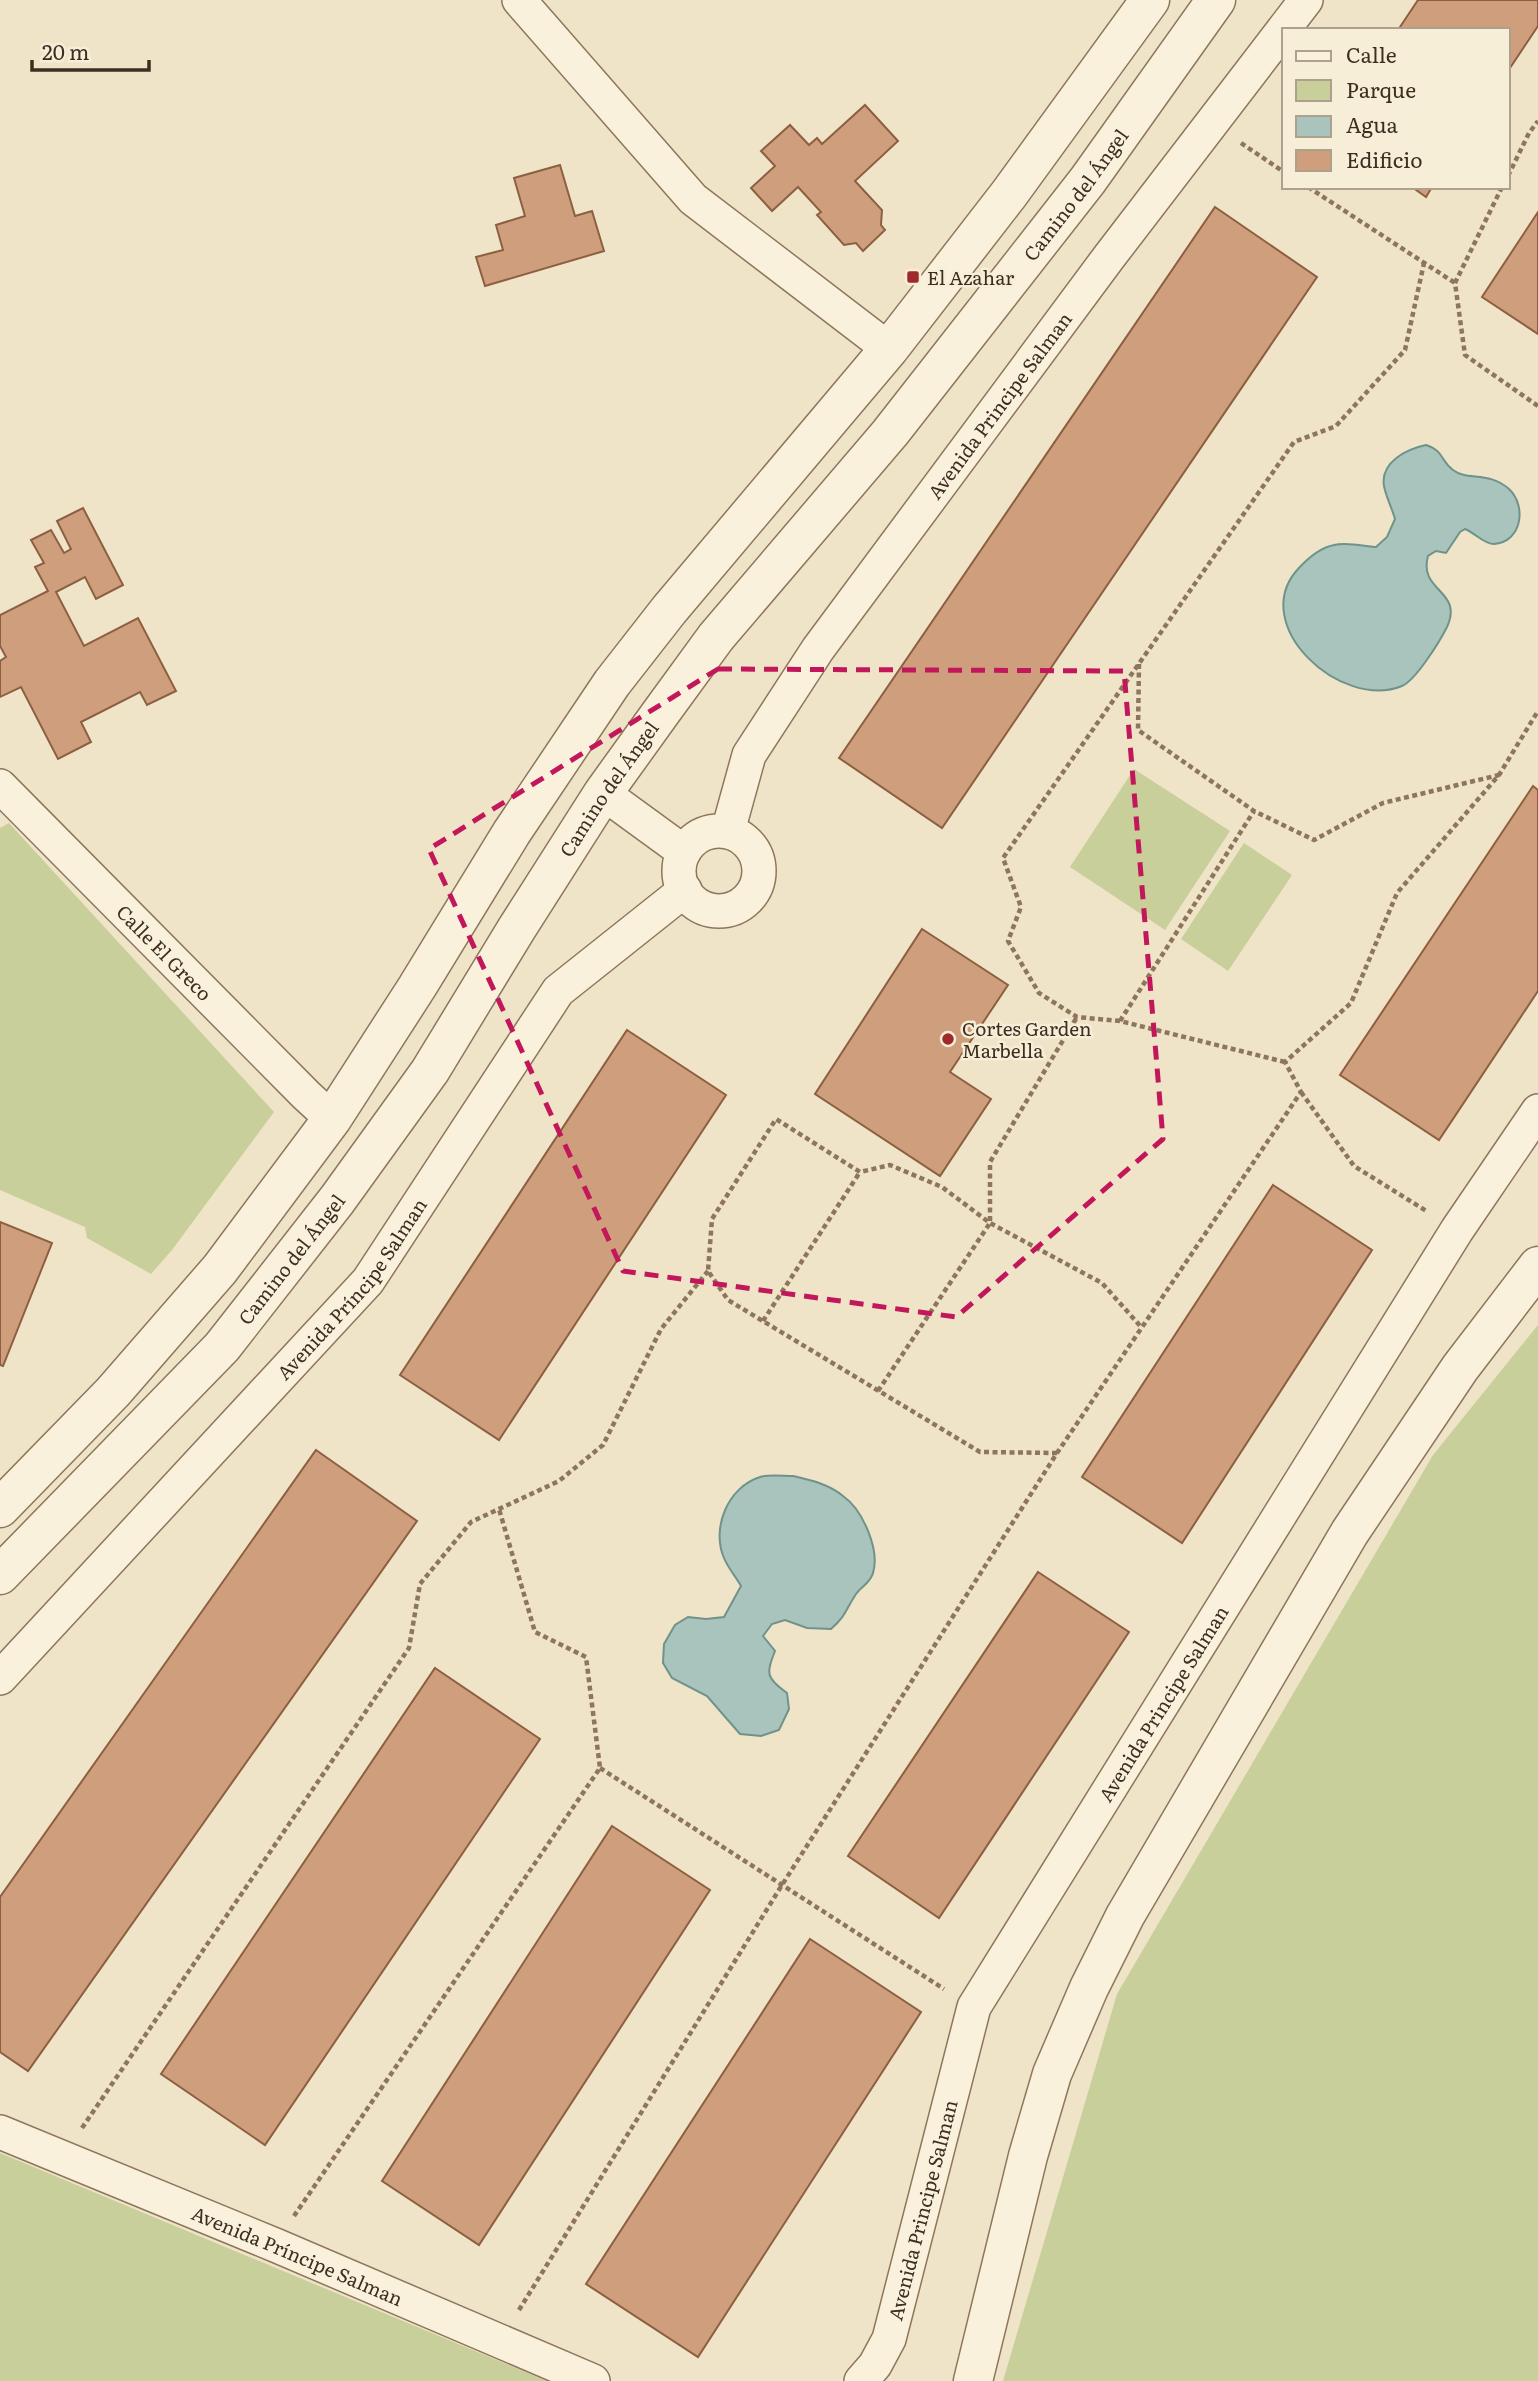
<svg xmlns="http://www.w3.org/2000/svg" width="1538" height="2381" viewBox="0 0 1538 2381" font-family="Literata,serif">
<rect width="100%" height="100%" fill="#f0e4c8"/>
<g fill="#c9cf9b">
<polygon points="1134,769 1230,831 1165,930 1070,867"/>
<polygon points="9,823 274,1112 172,1250 151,1274 87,1238 85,1227 0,1190 0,828"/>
<polygon points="1244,843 1292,875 1228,971 1181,939"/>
<polygon points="1538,1325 1538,2381 1003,2381 1117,1994 1433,1455"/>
<polygon points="0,2153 547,2381 0,2381"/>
</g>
<g fill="#a9c4bc" stroke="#6f938a" stroke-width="2">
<path d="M1426 445C1444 451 1440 460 1453 470 1467 481 1489 471 1509 489 1527 506 1522 542 1494 544 1484 544 1475 533 1465 529L1460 532 1446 553 1436 551 1428 556C1418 592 1464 590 1447 627 1440 641 1416 680 1402 686 1341 711 1247 625 1298 569 1308 558 1319 548 1334 545 1347 542 1363 546 1376 547L1387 537 1395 519C1392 508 1386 497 1384 486 1380 462 1407 449 1426 445Z"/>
<path d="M793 1476C810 1480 829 1484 843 1496 863 1510 880 1550 873 1573 871 1582 861 1587 856 1594 846 1609 846 1616 831 1629L807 1628 785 1620 772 1624 763 1636 775 1651C766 1674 766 1678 787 1693L789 1709 779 1730 761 1736 740 1734 707 1696 672 1678 663 1663 664 1644 675 1625 688 1617 706 1619 724 1617 741 1586C736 1577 728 1568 724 1558 711 1528 728 1487 760 1477 769 1474 783 1476 793 1476Z"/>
</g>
<g fill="#cf9f7d" stroke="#8d5f41" stroke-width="2">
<polygon points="1418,0 1538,0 1538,26 1508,71 1508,30 1398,30"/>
<polygon points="865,105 898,141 855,181 882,210 881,225 885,230 863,251 856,243 844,245 817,215 821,212 798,187 772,211 751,188 775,166 761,151 790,125 809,145 817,138 822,144"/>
<polygon points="560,165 575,216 592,211 604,251 485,286 476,257 503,250 496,225 525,216 514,178"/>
<polygon points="1412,187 1432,187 1426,197"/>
<polygon points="1215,207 1317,277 942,828 839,758"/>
<polygon points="1538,212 1538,334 1482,297"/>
<polygon points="83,508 123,585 96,599 85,577 56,592 84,646 138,618 176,691 147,705 140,692 81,722 91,742 58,759 21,687 0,697 0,661 6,657 0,646 0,615 48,591 35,567 44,563 31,540 51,530 64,553 71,549 57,521"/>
<polygon points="1533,786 1538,790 1538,991 1439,1140 1340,1075"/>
<polygon points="922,929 1008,985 950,1072 991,1099 940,1176 815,1094"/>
<polygon points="627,1030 726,1095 499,1440 400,1375"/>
<polygon points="1273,1185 1372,1250 1182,1543 1082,1477"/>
<polygon points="0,1222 52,1243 3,1366 0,1365"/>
<polygon points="316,1450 417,1521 28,2071 0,2052 0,1897"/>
<polygon points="1038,1572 1129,1632 939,1918 848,1856"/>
<polygon points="435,1668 540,1739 265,2145 161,2074"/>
<polygon points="612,1826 710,1890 479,2245 382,2181"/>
<polygon points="810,1939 921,2012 698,2357 586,2284"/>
</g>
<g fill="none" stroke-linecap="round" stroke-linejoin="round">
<g stroke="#8d765c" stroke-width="36">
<g id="minor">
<polyline points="519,0 693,199 889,349"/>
<path id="s1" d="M0 786 306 1095 332 1119"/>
<polyline points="603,793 684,852"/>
<path id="s2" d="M728 831 749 755 818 649 1109 257 1306 0"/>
<circle cx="719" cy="871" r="40"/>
<path id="s3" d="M0 1678 368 1281 558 991 685 890"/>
<path id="s4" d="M0 2132 275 2245 593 2381"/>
<path id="s5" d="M861 2381 875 2365 889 2339 974 2007 1457 1230 1538 1111"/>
</g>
</g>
<g stroke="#8d765c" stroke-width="41">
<g id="tertiary">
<polyline points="0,1508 113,1392 220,1269 332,1119 417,987 512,832 612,683 669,610 889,349 1009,194 1150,0"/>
<path id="s6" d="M0 1575 222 1347 337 1200 430 1071 517 928 603 793 662 711 716 637 890 433 1088 180 1216 0"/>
<polyline points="973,2381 1028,2156 1052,2074 1089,1988 1125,1916 1350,1532 1460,1368 1538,1266"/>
</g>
</g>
<g stroke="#8d765c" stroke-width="4.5" stroke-dasharray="5 3.5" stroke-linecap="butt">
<polyline points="1241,143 1284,172"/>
<polyline points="1508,176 1529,133 1538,121"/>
<polyline points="1308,187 1455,283"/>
<polyline points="1502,187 1455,283 1465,355 1538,406"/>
<polyline points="1139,664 1138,730 1254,811 1314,840 1383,803 1499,775"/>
<polyline points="1120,1021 1254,811"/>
<polyline points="1285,1062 1120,1021 1077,1017 1039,993 1008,941 1021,907 1003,858 1294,442 1336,426 1405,350 1424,263"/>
<polyline points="1301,1092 1354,1166 1428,1212"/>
<polyline points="763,1321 860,1172"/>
<polyline points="878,1391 990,1223 990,1162 1077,1017"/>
<polyline points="1057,1453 980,1452 728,1300 708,1271 712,1219 776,1119 860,1172 890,1165 942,1187 990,1223 1102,1283 1142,1328"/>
<polyline points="600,1768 944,1989"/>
<polyline points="82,2128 409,1648 420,1584 471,1522 559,1481 603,1445 661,1329 708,1271"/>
<polyline points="294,2216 600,1768 586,1657 535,1632 499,1509"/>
<polyline points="519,2310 782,1885 1057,1453 1301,1092 1285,1062 1351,1003 1397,893 1499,775 1538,711"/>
</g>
<use href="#minor" stroke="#faf1dc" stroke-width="33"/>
<use href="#tertiary" stroke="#faf1dc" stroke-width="38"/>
</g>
<path fill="none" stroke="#c2185b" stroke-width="5" stroke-dasharray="14 9" stroke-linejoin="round" d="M718 669 1124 671 1163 1139 956 1317 623 1271 429 849Z"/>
<g fill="#9e2a2b" stroke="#f7eed8" stroke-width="2.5">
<rect x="906" y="270" width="14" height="14" rx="3.5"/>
<circle cx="948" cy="1039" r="7"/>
</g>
<g text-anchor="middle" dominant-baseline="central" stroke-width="5" stroke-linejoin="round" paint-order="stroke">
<g font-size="19" fill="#3d2e20" stroke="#f7eed8">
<text stroke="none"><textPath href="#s6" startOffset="1754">Camino del Ángel</textPath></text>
<text stroke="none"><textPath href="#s2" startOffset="509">Avenida Principe Salman</textPath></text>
<text stroke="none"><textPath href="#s6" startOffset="998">Camino del Ángel</textPath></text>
<text stroke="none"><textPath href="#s1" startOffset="234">Calle El Greco</textPath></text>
<text stroke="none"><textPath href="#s6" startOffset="430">Camino del Ángel</textPath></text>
<text stroke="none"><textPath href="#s3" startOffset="525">Avenida Príncipe Salman</textPath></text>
<text stroke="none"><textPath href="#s5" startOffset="751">Avenida Principe Salman</textPath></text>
<text stroke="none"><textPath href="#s5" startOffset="184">Avenida Principe Salman</textPath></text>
<text stroke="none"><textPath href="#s4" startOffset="322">Avenida Príncipe Salman</textPath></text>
</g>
<g font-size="19" fill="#3d2e20" stroke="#f7eed8" text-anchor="start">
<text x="927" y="277">El Azahar</text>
<text x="962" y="1028">Cortes Garden<tspan x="962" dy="22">Marbella</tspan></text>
</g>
</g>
<rect x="1282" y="28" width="228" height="161" fill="#f7eed8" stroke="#ada18e" stroke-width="2"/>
<rect x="1296" y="51" width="35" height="10" fill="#faf1dc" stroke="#ada18e" stroke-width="2"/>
<text x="1346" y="63" font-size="21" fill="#3d2e20">Calle</text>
<rect x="1296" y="80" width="35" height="21" fill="#c9cf9b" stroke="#ada18e" stroke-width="2"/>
<text x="1346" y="98" font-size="21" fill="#3d2e20">Parque</text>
<rect x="1296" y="116" width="35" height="21" fill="#a9c4bc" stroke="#ada18e" stroke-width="2"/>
<text x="1346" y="133" font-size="21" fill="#3d2e20">Agua</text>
<rect x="1296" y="150" width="35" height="21" fill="#cf9f7d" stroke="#ada18e" stroke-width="2"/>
<text x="1346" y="168" font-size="21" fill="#3d2e20">Edificio</text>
<path d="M32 60v10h117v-10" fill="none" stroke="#3d2e20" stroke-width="3.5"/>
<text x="42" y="60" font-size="21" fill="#3d2e20" stroke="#f7eed8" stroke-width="5" paint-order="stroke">20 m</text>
</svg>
